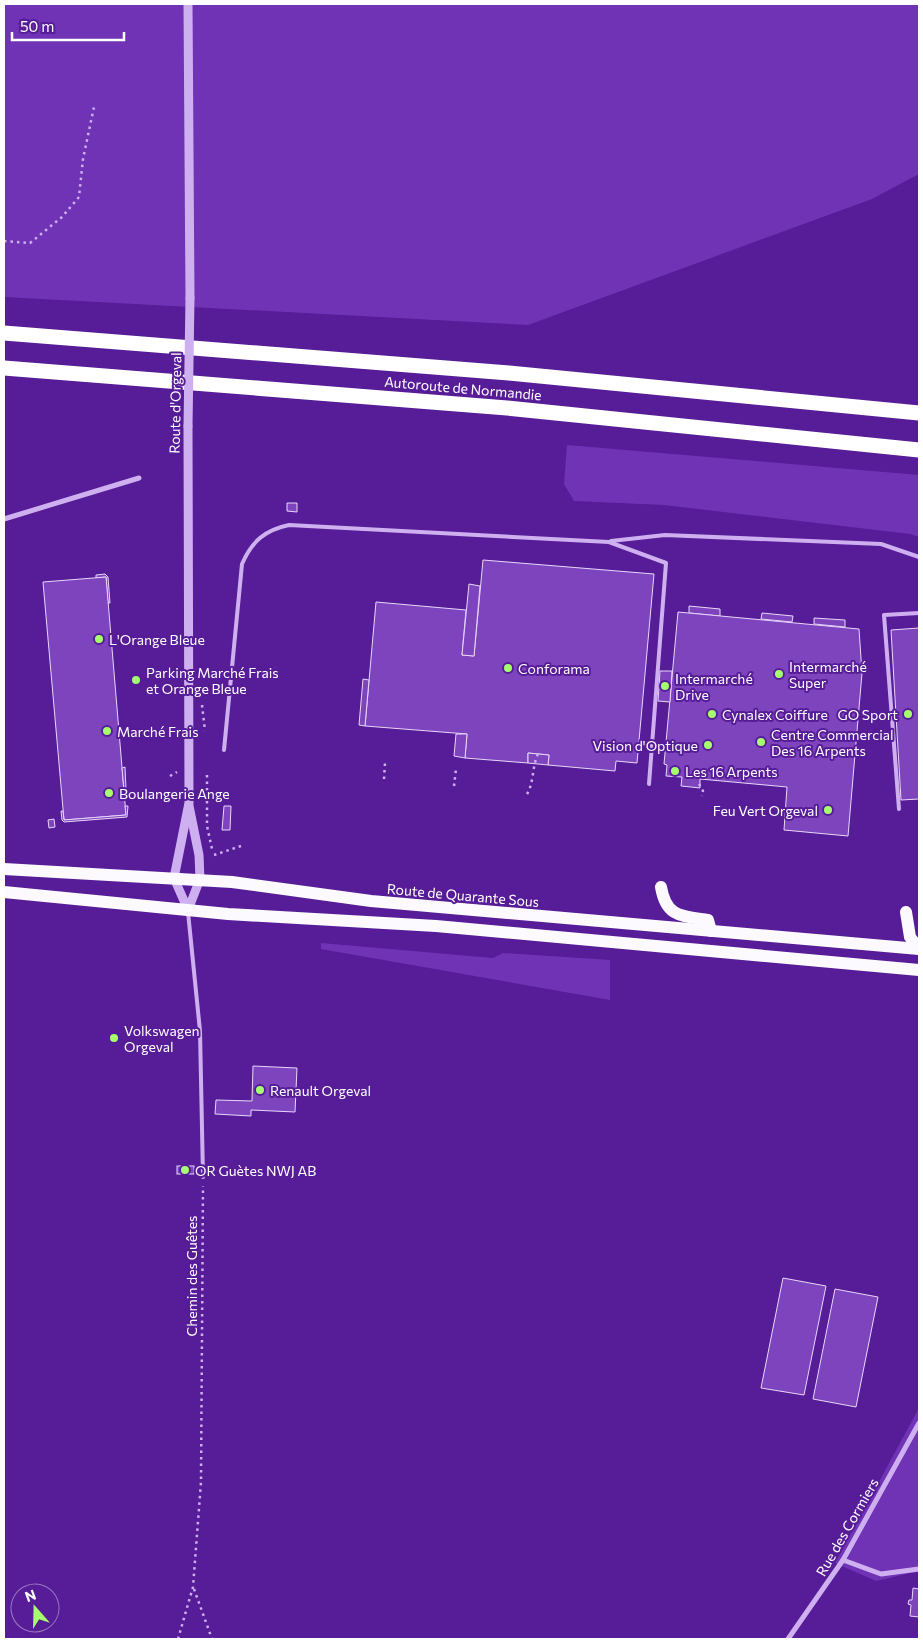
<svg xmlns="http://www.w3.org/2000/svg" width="923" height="1643" viewBox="0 0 923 1643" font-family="Commissioner,sans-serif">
<rect width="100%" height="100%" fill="#571c97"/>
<g fill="#7033b6">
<polygon points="4,4 919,4 919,174 872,199 528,325 4,297"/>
<polygon points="567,445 919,475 919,537 910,534 664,505 574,501 564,484"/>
<polygon points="321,943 493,958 503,953 610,960 610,1000 321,949"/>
<polygon points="919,1408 919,1571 876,1581 835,1563"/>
</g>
<g fill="#7e44be" stroke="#e8d7fb">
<polygon points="287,503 297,503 297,512 287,511"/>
<polygon points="483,560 654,574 637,763 616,761 615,771 548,765 549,755 528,753 528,763 465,758 467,734 365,726 376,602 466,610 462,655 474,656"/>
<polygon points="105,574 108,577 110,603 108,603 106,577 96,578 96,575"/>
<polygon points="106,577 126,815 64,820 43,582"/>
<polygon points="469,584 480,586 474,656 462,655"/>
<polygon points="689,606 720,609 720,616 689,613"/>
<polygon points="678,612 859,629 862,673 848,836 784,830 787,787 700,779 700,788 691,787 681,786 682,777 666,776 667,765 664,764"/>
<polygon points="762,613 793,616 792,622 761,619"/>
<polygon points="814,618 845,620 845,627 814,624"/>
<polygon points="919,628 919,799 901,800 891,630"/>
<polygon points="660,671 672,671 670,702 658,701"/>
<polygon points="363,679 369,680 365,726 359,725"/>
<polygon points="456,734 467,734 465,758 454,756"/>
<polygon points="528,753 549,755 548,765 528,763"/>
<polygon points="125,767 126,790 124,790 122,768"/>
<polygon points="125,806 128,806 127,817 64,822 62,820 61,811 63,811 64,820 126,815"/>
<polygon points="224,806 231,806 230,830 222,830"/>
<polygon points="54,819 55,827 49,828 48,820"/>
<polygon points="253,1066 297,1068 295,1112 251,1110 251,1116 215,1114 216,1100 252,1101"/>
<rect x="177" y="1166" width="17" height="8"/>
<polygon points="783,1278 826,1286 804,1395 761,1388"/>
<polygon points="835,1289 878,1297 856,1407 813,1399"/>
<polygon points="913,1588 919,1589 919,1617 910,1616 911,1605 908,1604 909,1600 912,1600"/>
</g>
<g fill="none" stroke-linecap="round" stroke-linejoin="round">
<g stroke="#ceb0f0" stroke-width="2.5" stroke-dasharray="2.5 4" stroke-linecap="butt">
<polyline points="4,241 30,243 62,217 79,197 83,159 94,107"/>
<polyline points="202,705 205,731"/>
<polyline points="821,731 822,731"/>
<polyline points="207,775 207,826 212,849"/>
<polyline points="170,776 177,772"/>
<polyline points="384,779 385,763"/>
<polyline points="699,784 703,791 702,796"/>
<polyline points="454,786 456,769"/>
<path d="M527 794C534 783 532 766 538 754"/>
<polyline points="214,855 241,846"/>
<polyline points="194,1589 212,1639"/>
<polyline points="178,1639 193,1587 201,1482 203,1186"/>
</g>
<g stroke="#ceb0f0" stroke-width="4">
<polyline points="611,541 665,535 881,544 919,557"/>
<path d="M224 750 242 564C252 541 265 530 289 525L609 542 666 563 649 784"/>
<polyline points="899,809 884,615 919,613"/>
<polyline points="188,912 200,1031 203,1177"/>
</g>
<g stroke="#ceb0f0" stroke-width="5">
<polyline points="4,519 139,478"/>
<polyline points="843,1560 881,1574 919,1569"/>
<polyline points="788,1639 843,1560 919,1423"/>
</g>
<g stroke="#ceb0f0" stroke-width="9">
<polyline points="188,4 190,298"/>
<polyline points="188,910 174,878 189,803 188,426"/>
<polyline points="188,910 200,879 199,855 189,806"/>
</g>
<g stroke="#fcf9ff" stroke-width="12">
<polyline points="4,869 232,882 371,901 919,949"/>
<path d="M661 887C666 917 681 916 708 920L711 931"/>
<polyline points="4,892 228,914 436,926 919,970"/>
<polyline points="906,912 910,937 919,949"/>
</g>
<g stroke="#fff" stroke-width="15">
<polyline points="4,333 509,373 919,413"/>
<polyline points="4,368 507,408 919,450"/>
</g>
<polyline stroke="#ceb0f0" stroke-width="9" points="188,426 190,298"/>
</g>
<g fill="#a5ff6f" stroke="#571c97" stroke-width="2">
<circle cx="99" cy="639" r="5"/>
<circle cx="508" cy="668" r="5"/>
<circle cx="779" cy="674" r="5"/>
<circle cx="136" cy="680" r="5"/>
<circle cx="665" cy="686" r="5"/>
<circle cx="712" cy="714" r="5"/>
<circle cx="908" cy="714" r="5"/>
<circle cx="107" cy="731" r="5"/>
<circle cx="761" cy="742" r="5"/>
<circle cx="708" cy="745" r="5"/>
<circle cx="675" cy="771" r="5"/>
<circle cx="109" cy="793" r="5"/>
<circle cx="828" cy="810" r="5"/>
<circle cx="114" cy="1038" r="5"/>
<circle cx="260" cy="1090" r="5"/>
<circle cx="185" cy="1170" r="5"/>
</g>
<g text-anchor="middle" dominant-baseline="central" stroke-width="4" stroke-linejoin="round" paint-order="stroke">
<g font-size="14" fill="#fff" stroke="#571c97">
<text transform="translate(463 388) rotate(5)">Autoroute de Normandie</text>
<text transform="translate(175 403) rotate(-89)">Route d'Orgeval</text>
<text transform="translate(463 895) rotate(5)">Route de Quarante Sous</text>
<text transform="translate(191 1276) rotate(-90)">Chemin des Guêtes</text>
<text transform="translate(847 1527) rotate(-60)">Rue des Cormiers</text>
</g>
<g font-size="14" fill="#fff" stroke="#571c97" text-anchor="start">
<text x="109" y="639">L'Orange Bleue</text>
<text x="789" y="666">Intermarché<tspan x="789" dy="16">Super</tspan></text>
<text x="518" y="668">Conforama</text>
<text x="146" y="672">Parking Marché Frais<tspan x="146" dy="16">et Orange Bleue</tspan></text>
<text x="675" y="678">Intermarché<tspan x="675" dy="16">Drive</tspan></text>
<text x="722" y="714">Cynalex Coiffure</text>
<text x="898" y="714" text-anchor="end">GO Sport</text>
<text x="117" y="731">Marché Frais</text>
<text x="771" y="734">Centre Commercial<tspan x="771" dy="16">Des 16 Arpents</tspan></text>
<text x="698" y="745" text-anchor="end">Vision d'Optique</text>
<text x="685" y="771">Les 16 Arpents</text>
<text x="119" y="793">Boulangerie Ange</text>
<text x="818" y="810" text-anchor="end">Feu Vert Orgeval</text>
<text x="124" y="1030">Volkswagen<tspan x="124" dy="16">Orgeval</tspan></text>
<text x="270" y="1090">Renault Orgeval</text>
<text x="195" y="1170">OR Guètes NWJ AB</text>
</g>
</g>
<rect width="923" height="1643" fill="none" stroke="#ffffff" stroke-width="10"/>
<g transform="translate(35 1608) rotate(340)"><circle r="24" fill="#571c97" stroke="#9a77c1"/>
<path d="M0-4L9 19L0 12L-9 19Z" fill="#a5ff6f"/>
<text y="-8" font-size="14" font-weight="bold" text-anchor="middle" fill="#ffffff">N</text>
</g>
<path d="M12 32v8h112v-8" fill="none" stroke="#ffffff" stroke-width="2.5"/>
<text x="20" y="32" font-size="15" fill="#ffffff" stroke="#571c97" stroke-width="4" paint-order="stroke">50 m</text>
</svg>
